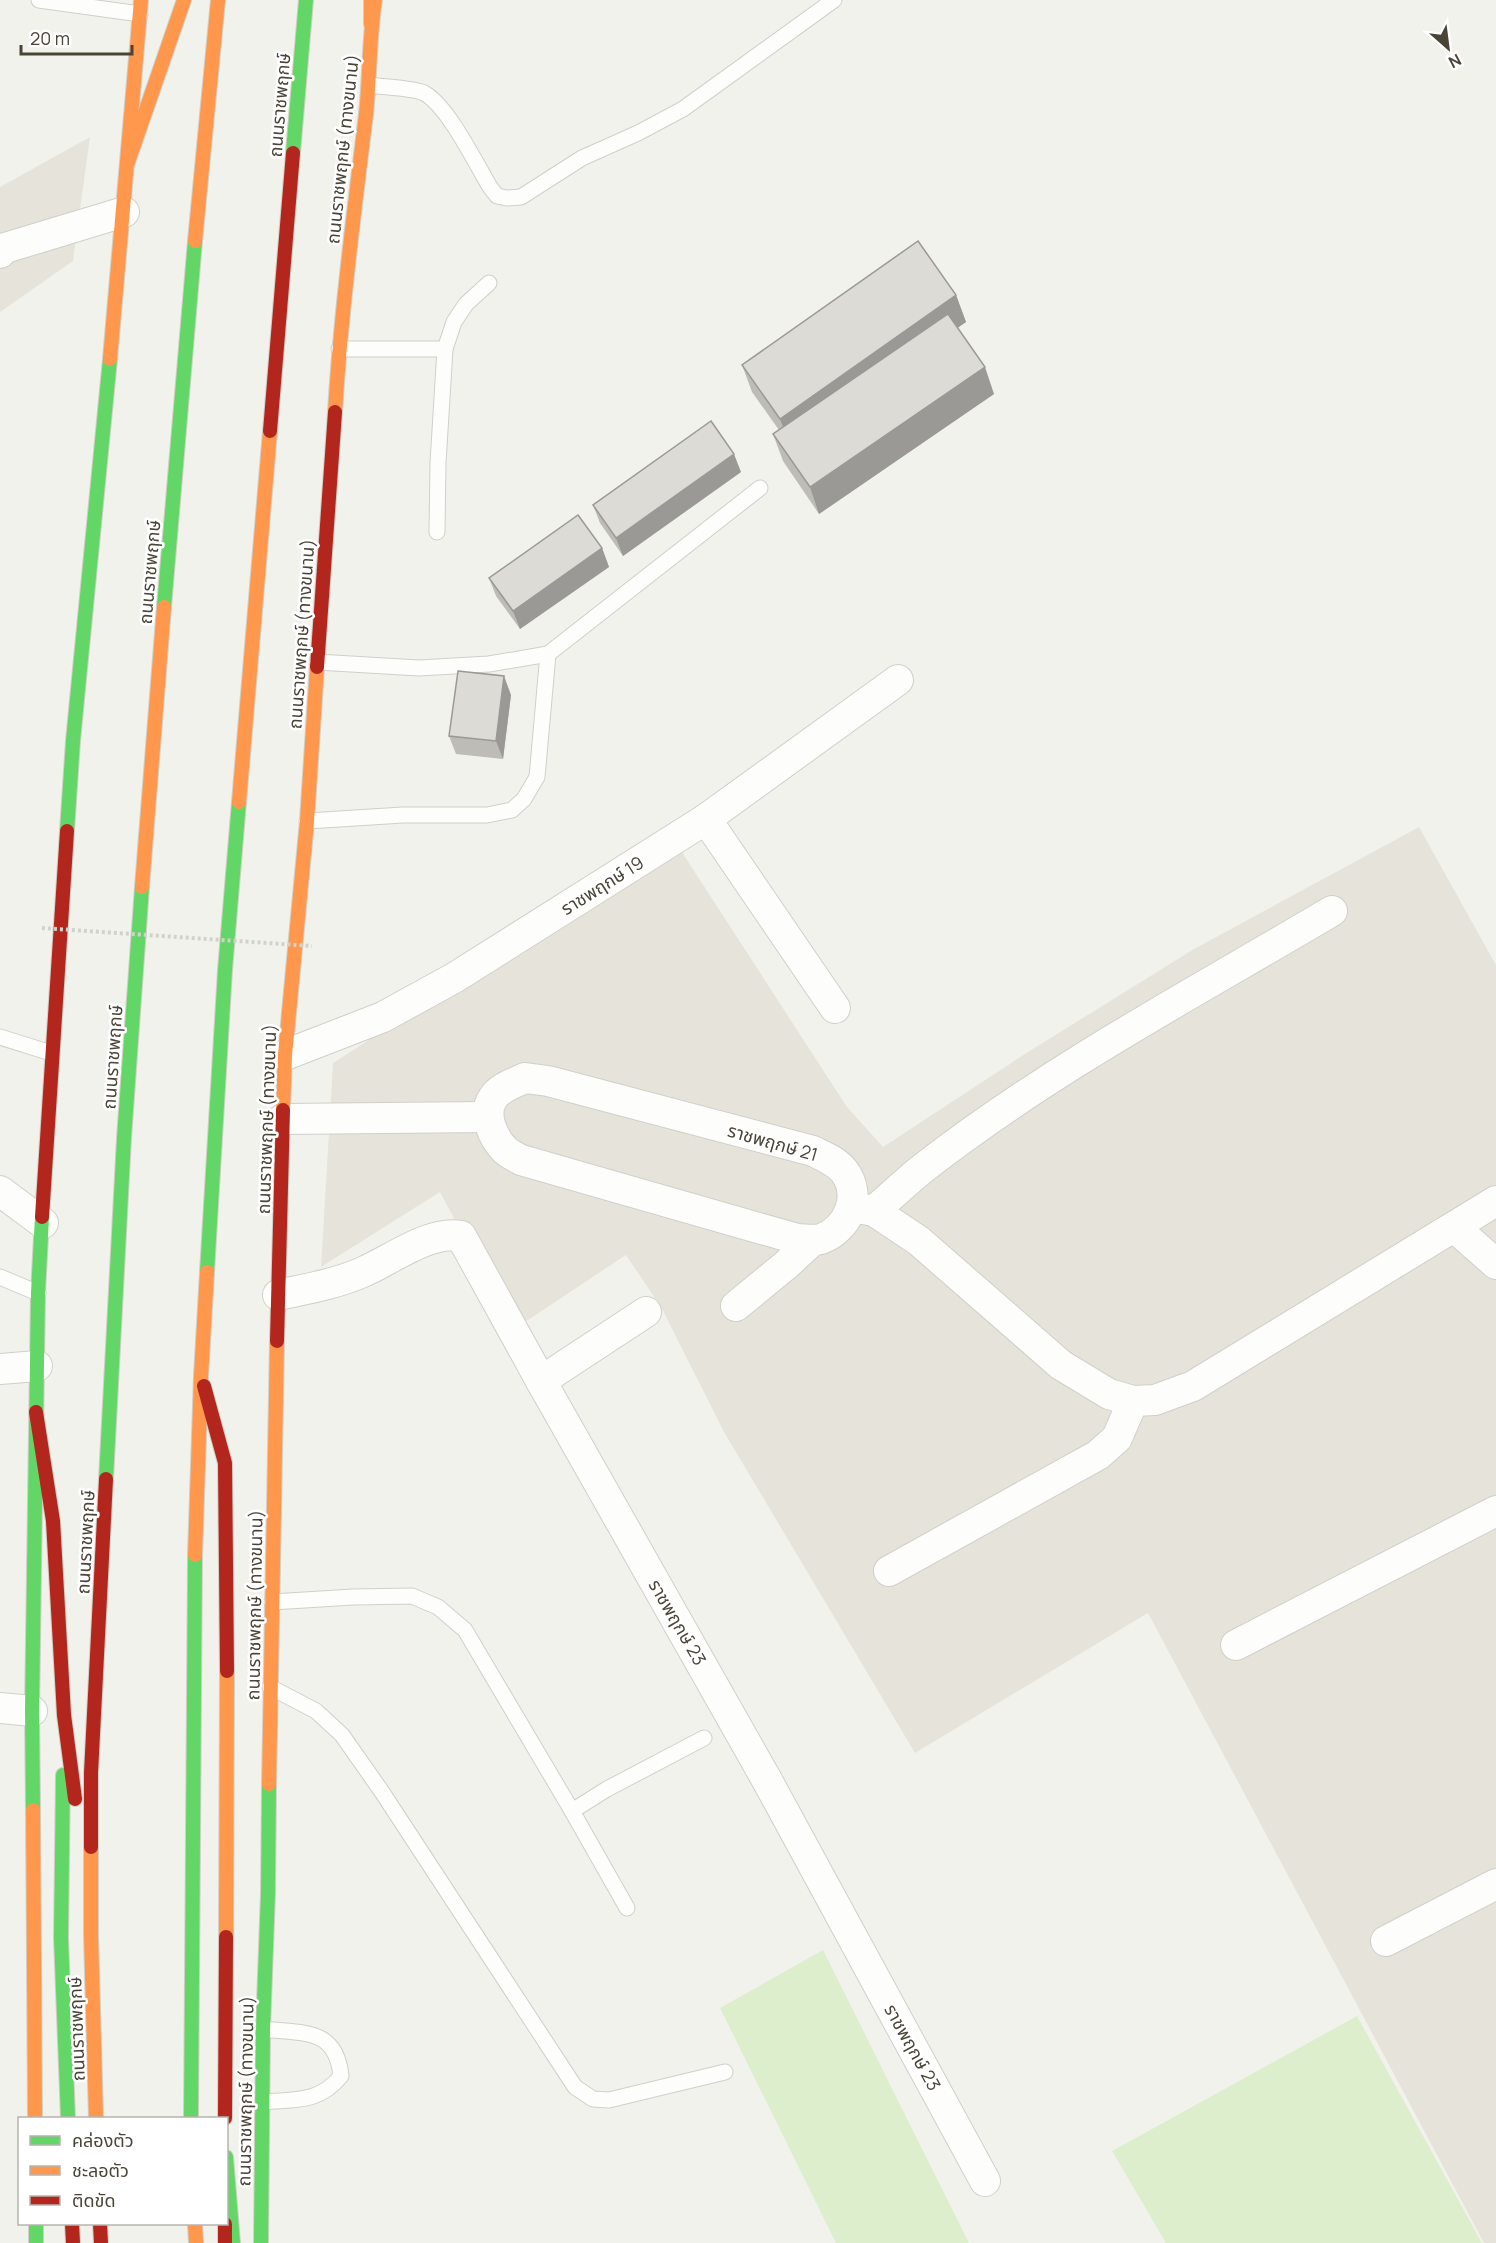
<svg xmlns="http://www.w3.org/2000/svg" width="1496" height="2243" viewBox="0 0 1496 2243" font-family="Manrope,'Noto Sans Thai',sans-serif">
<rect width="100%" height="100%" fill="#f2f2ed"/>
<g fill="#e6e4da">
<polygon points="90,137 73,261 0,312 0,187"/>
<polygon points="1419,827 1496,965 1496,2243 1484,2243 1148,1613 915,1753 724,1432 661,1307 626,1255 513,1330 440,1192 321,1267 333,1063 676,843 847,1107 883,1147 1028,1052 1194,949"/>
</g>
<g fill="#ddeecd">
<polygon points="823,1950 969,2243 836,2243 720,2008"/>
<polygon points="1357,2016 1482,2243 1166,2243 1112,2151"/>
</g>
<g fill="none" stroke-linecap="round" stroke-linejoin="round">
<g stroke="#d0cfca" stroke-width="17">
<g id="lane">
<polyline points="39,0 140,14"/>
<path d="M369 85C381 87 415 88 424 93 448 106 475 162 490 187L497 196 507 198 521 197 582 158 638 133 683 109 834 0"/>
<polyline points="339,349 445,349"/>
<polyline points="437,532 438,463 445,349 454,322 466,304 489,283"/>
<polyline points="317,662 419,668 489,664 548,654 760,488"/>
<polyline points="307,821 403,815 487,815 512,810 524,799 537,777 548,654"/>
<polyline points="0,1037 51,1053"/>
<polyline points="0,1277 38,1293"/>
<polyline points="272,1602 353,1597 412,1596 438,1607 465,1630 572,1811 607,1789 704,1738"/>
<polyline points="270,1687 316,1711 342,1735 382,1792 575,2087 593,2099 609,2100 725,2072"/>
<polyline points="572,1811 627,1908"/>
<path d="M263 2029C303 2034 336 2027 341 2076 319 2103 296 2099 264 2102"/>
</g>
</g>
<g stroke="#d0cfca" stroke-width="32">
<g id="street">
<polyline points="0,253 5,248 124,212"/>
<polyline points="706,819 835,1008"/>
<polyline points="285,1055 383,1017 454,978 706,819 898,680"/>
<path d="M525 1078 548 1081 813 1151C825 1157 836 1161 844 1171 863 1196 848 1229 821 1239 813 1241 805 1239 797 1239L521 1160C516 1157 509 1154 505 1150 493 1138 482 1114 493 1098 499 1088 514 1083 525 1078Z"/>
<polyline points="283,1119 488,1117"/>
<polyline points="0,1191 43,1223"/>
<polyline points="852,1207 874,1211 919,1241 1061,1365 1109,1394 1133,1401 1155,1400 1193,1386 1496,1201"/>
<path d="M874 1211C890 1197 906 1182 922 1169 1050 1069 1194 993 1332 911"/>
<polyline points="1454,1227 1496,1264"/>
<path d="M278 1295C306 1289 336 1284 363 1272 391 1260 430 1230 461 1236L541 1381 768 1782 985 2181"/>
<polyline points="736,1306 786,1265 813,1240"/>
<polyline points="0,1369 37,1366"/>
<polyline points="541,1381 646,1312"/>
<polyline points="889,1571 1098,1455 1117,1438 1133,1401"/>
<polyline points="1236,1645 1496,1511"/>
<polyline points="0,1708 32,1711"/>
<polyline points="1386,1941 1496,1884"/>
</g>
</g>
<g stroke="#d2cfc4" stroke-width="16">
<g id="fast">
<polyline points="293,153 306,0"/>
<polyline points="164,607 195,241"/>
<polyline points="67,831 73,741 110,359"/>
<polyline points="207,1272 225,970 239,802"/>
<polyline points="106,1479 124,1138 142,887"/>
<polyline points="63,1775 61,1938 68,2118"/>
<polyline points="33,1810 32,1711 38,1293 42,1217"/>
<polyline points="191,2118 195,1555"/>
<polyline points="226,2157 233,2243"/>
<polyline points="36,2224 36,2243"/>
<polyline points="261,2243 263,2029 268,1893 269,1784"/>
</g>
</g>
<g stroke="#d2cfc4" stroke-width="16">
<g id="slow">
<polyline points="371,0 371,24"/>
<polyline points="128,162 184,0"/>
<polyline points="195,241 218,0"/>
<polyline points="110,359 141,0"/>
<path d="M335 412C341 312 354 213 366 114 370 76 369 38 375 0"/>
<polyline points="239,802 270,431"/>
<polyline points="142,887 164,607"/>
<polyline points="283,1110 285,1055 307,821 317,667"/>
<polyline points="195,1555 201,1376 207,1272"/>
<polyline points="269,1784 277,1341"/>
<polyline points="33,1810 35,2118"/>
<polyline points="91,1847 91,1935 96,2118"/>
<polyline points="226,1937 227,1671"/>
<polyline points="195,2224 196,2243"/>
</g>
</g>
<g stroke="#d2cfc4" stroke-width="16">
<g id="jam">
<polyline points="270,431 293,153"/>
<polyline points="317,667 335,412"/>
<polyline points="42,1217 67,831"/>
<polyline points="277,1341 283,1110"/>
<polyline points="204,1386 225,1463 227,1671"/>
<polyline points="36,1412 53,1521 64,1715 75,1799"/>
<polyline points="91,1847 91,1773 106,1479"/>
<polyline points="225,2118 226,1937"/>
<polyline points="72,2224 73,2243"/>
<polyline points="100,2224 101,2243"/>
<polyline points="225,2224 225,2243"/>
</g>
</g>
<use href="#lane" stroke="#fdfdfc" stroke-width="15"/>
<use href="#street" stroke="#fdfdfc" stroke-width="30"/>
<use href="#fast" stroke="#63d668" stroke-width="14"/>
<use href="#slow" stroke="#ff974d" stroke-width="14"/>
<use href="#jam" stroke="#b3261e" stroke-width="14"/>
<polyline stroke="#d2d2cb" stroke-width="4" stroke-dasharray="3 3" stroke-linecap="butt" points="42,928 312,946"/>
</g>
<g fill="#bdbcb7">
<polygon points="956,295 966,322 957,328 994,394 819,514 783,461 773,434 779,430 752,392 742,365"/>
<polygon points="741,472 623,556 600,523 593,505"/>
<polygon points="602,548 609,567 520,629 496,596 489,578"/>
<polygon points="511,695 503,759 456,754 449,736"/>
</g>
<g fill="#9a9995">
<polygon points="956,295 966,322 790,445 780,419"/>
<polygon points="985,367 994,394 819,514 810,487"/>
<polygon points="734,454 741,472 623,556 616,538"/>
<polygon points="602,548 609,567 520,629 513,611"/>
<polygon points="504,676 511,695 503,759 496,741"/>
</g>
<g fill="#dcdbd5" stroke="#9a9995" stroke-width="1.5">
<polygon points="918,241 956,295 780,419 742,365"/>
<polygon points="948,314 985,367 810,487 773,434"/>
<polygon points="711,421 734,454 616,538 593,505"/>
<polygon points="578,515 602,548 513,611 489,578"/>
<polygon points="458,671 504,676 496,741 449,736"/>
</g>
<g text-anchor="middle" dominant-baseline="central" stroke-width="5" stroke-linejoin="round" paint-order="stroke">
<g font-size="18" fill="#4a4437" stroke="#fff">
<text transform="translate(279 105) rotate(-85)">ถนนราชพฤกษ์</text>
<text transform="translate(342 149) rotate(-84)">ถนนราชพฤกษ์ (ทางขนาน)</text>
<text transform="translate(149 572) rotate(-85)">ถนนราชพฤกษ์</text>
<text transform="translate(301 634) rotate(-86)">ถนนราชพฤกษ์ (ทางขนาน)</text>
<text transform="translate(602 885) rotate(-32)">ราชพฤกษ์ 19</text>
<text transform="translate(112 1057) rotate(-86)">ถนนราชพฤกษ์</text>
<text transform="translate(266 1119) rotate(-88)">ถนนราชพฤกษ์ (ทางขนาน)</text>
<text transform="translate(773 1142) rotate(16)">ราชพฤกษ์ 21</text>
<text transform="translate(85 1542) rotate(-87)">ถนนราชพฤกษ์</text>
<text transform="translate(254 1605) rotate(-89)">ถนนราชพฤกษ์ (ทางขนาน)</text>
<text transform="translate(678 1622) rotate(60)">ราชพฤกษ์ 23</text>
<text transform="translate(76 2029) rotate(-92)">ถนนราชพฤกษ์</text>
<text transform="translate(913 2047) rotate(61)">ราชพฤกษ์ 23</text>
<text transform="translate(245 2091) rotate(-89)">ถนนราชพฤกษ์ (ทางขนาน)</text>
</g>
</g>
<rect x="18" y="2117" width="210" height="108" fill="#ffffff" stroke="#b7b4af" stroke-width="1.5"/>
<rect x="30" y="2136" width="30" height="9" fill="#63d668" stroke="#b7b4af" stroke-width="1.5"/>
<text x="72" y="2147" font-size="18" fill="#4a4437">คล่องตัว</text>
<rect x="30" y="2166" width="30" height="9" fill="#ff974d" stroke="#b7b4af" stroke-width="1.5"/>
<text x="72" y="2177" font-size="18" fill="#4a4437">ชะลอตัว</text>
<rect x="30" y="2196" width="30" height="9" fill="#b3261e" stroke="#b7b4af" stroke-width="1.5"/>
<text x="72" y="2207" font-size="18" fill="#4a4437">ติดขัด</text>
<g transform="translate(1448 48) rotate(152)" stroke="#ffffff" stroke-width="4.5" paint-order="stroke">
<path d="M0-4.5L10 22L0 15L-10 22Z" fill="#4a4437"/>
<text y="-9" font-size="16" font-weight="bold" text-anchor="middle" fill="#4a4437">N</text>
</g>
<path d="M21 45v9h111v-9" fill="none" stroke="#4a4437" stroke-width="3"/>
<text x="30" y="45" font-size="18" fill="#4a4437" stroke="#ffffff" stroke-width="4.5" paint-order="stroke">20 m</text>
</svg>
